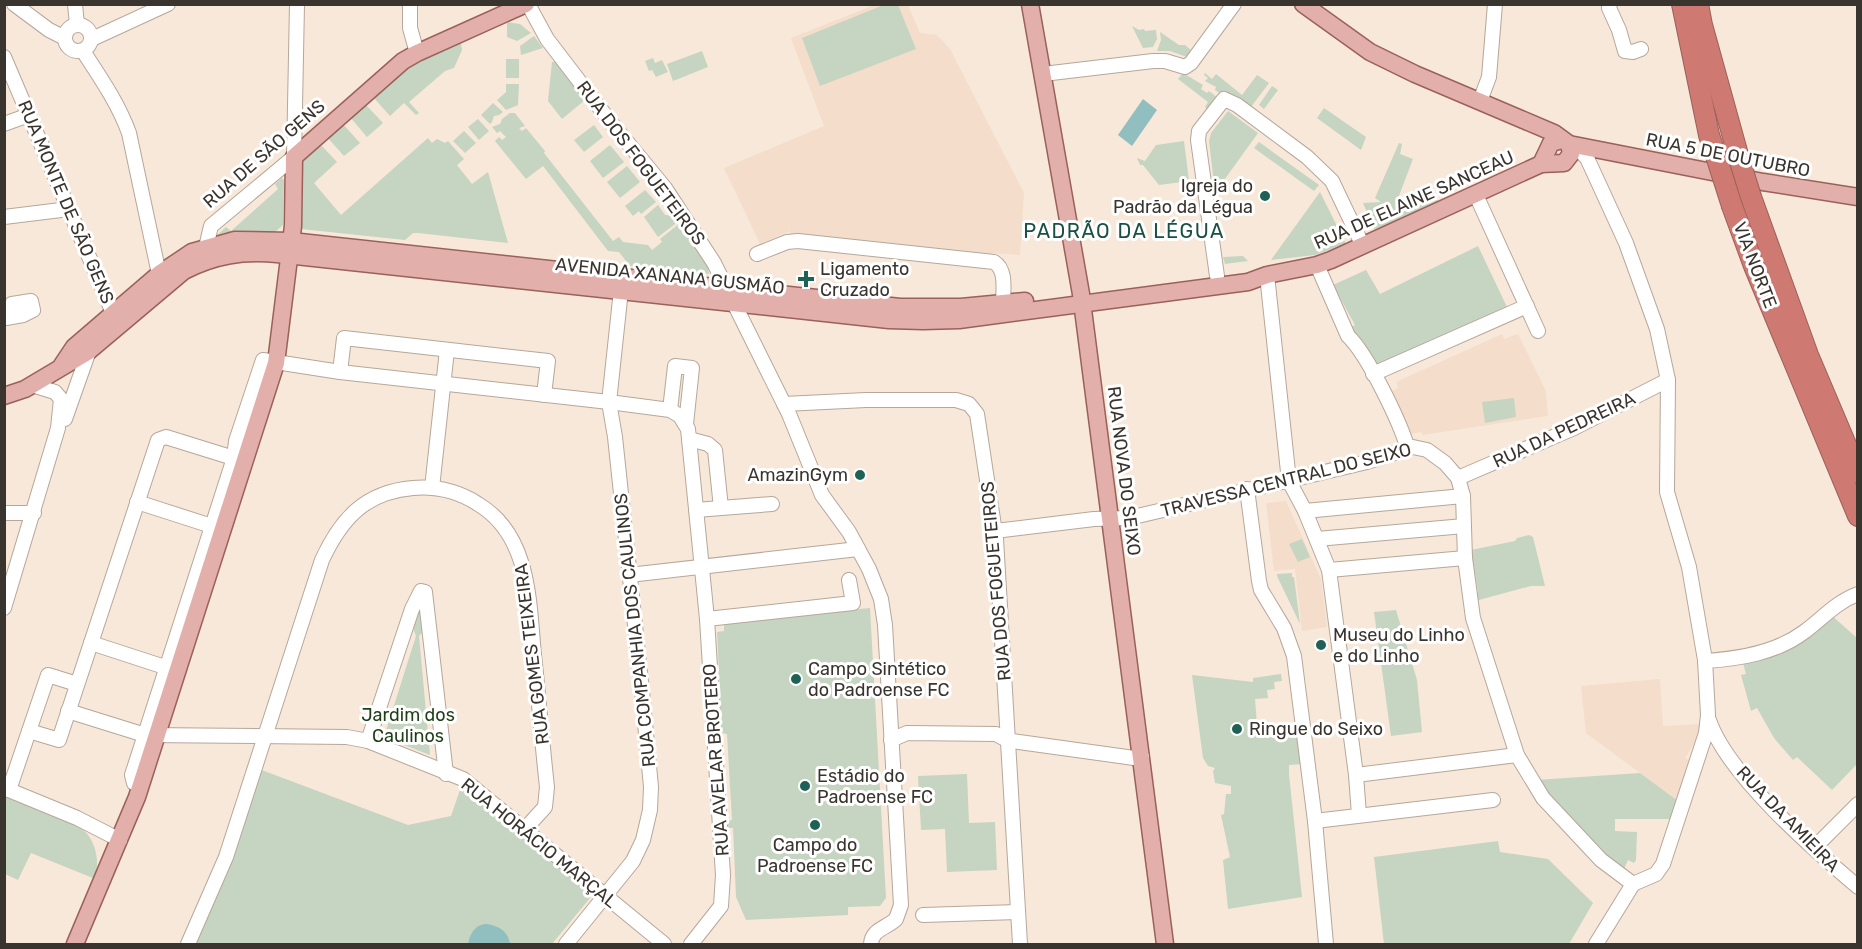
<svg xmlns="http://www.w3.org/2000/svg" width="1862" height="949" viewBox="0 0 1862 949" font-family="Rubik,sans-serif">
<rect width="100%" height="100%" fill="#f8e8da"/>
<g fill="#f4ddca">
<polygon points="874,5 908,5 920,33 937,35 950,49 1024,193 1020,255 993,253 992,257 791,235 790,231 760,244 724,168 824,126 791,38"/>
<polygon points="1502,334 1504,339 1518,334 1546,391 1548,416 1422,435 1422,432 1408,434 1391,391 1398,388 1396,382"/>
<polygon points="1286,501 1321,579 1327,627 1302,631 1295,569 1274,571 1266,503"/>
<polygon points="1660,679 1663,726 1702,724 1702,731 1685,758 1693,762 1678,801 1586,733 1581,686"/>
</g>
<g fill="#c6d4c2">
<polygon points="886,4 898,5 916,49 820,86 802,38"/>
<polygon points="507,22 520,24 531,33 517,41 507,37"/>
<polygon points="1132,26 1139,30 1144,29 1145,31 1156,30 1157,39 1153,47 1143,48"/>
<polygon points="1160,32 1179,45 1185,45 1191,50 1187,57 1170,51 1157,51 1161,40"/>
<polygon points="534,36 543,48 521,55 520,46"/>
<polygon points="461,43 462,50 454,68 445,71 409,102 419,113 416,115 404,103 390,116 373,97 405,69"/>
<polygon points="702,51 708,67 673,81 667,64"/>
<polygon points="653,58 655,63 662,60 668,72 656,77 652,70 649,71 645,61"/>
<rect x="506" y="59" width="13" height="19"/>
<polygon points="552,62 556,62 585,100 562,119 548,101"/>
<polygon points="1183,73 1203,85 1201,89 1207,93 1209,91 1218,98 1207,109 1205,107 1208,102 1178,79"/>
<path d="M1205 73 1212 79 1216 74 1242 95 1257 75 1269 83 1251 107C1241 99 1235 92 1222 95L1215 90 1216 87 1205 81 1208 78 1204 75Z"/>
<polygon points="506,84 519,84 518,105 506,110 497,100 506,92"/>
<polygon points="1272,86 1278,90 1264,109 1259,105"/>
<polygon points="493,103 503,112 499,115 494,116 492,122 490,124 481,115"/>
<polygon points="365,104 383,123 367,137 350,117"/>
<polygon points="1324,108 1366,137 1361,150 1317,118"/>
<polygon points="1228,111 1258,133 1222,183 1214,184 1209,141 1211,133"/>
<polygon points="510,113 515,113 525,126 519,128 522,131 526,128 545,151 544,153 613,241 619,237 623,242 648,245 652,250 662,242 660,239 680,223 708,268 709,274 630,266 619,252 608,251 543,166 526,179 495,141 499,137 502,140 506,137 500,131 497,133 492,127 500,124 502,119"/>
<polygon points="478,119 489,131 479,140 468,127"/>
<polygon points="342,123 360,143 344,156 327,137"/>
<polygon points="594,125 603,137 584,152 574,140"/>
<polygon points="464,131 476,143 465,153 453,141"/>
<polygon points="428,138 432,143 437,139 445,143 448,141 464,159 457,165 472,184 488,172 508,243 418,233 413,233 405,240 301,229 302,163 304,158 320,144 337,162 314,183 341,215"/>
<polygon points="1184,141 1189,181 1159,185 1143,165 1140,165 1137,158 1145,161 1156,145"/>
<polygon points="1259,142 1319,185 1314,191 1254,148"/>
<polygon points="1399,143 1402,144 1400,154 1413,159 1397,201 1438,200 1438,202 1384,227 1374,229 1363,203 1381,202 1375,198"/>
<polygon points="610,145 624,162 603,178 590,161"/>
<polygon points="627,166 640,182 620,198 607,182"/>
<polygon points="282,178 284,180 283,225 274,233 216,236 226,227 231,231 278,189 275,184"/>
<polygon points="645,190 656,202 641,214 639,211 633,216 625,206"/>
<polygon points="1320,192 1346,244 1315,255 1271,260"/>
<polygon points="658,205 665,215 674,216 679,221 658,237 644,217"/>
<polygon points="1478,246 1507,307 1376,368 1351,327 1355,325 1333,285 1366,270 1380,294"/>
<polygon points="1243,256 1248,261 1225,264 1223,257"/>
<polygon points="1514,398 1516,417 1485,423 1482,402"/>
<polygon points="1529,535 1533,537 1545,586 1531,586 1475,601 1474,595 1478,592 1471,550 1515,541 1517,538"/>
<polygon points="1302,539 1310,557 1298,562 1289,544"/>
<polygon points="1292,573 1292,577 1294,577 1300,624 1277,576 1277,574"/>
<polygon points="870,608 886,898 880,906 848,907 848,915 746,920 736,897 733,828 727,828 726,821 732,820 727,734 722,733 717,632 724,631 724,622"/>
<polygon points="1396,610 1417,680 1422,732 1391,736 1374,612"/>
<polygon points="420,611 422,612 425,629 419,636 430,755 384,737 416,636 413,628 416,619 413,618 417,612"/>
<polygon points="1830,614 1857,638 1857,764 1832,790 1797,757 1793,760 1774,738 1757,708 1751,711 1741,675 1746,674 1742,660 1759,656 1763,660"/>
<polygon points="1281,674 1282,681 1274,682 1275,689 1267,690 1268,698 1255,699 1258,738 1300,732 1303,764 1289,765 1289,774 1302,897 1228,909 1223,860 1230,857 1221,815 1224,814 1226,794 1231,794 1231,786 1215,783 1213,771 1215,768 1208,766 1203,758 1192,675 1253,682 1253,678"/>
<polygon points="259,769 408,825 451,816 461,787 587,887 590,891 590,898 552,944 195,944 215,899"/>
<polygon points="1640,773 1678,801 1674,819 1615,819 1615,831 1637,832 1636,860 1634,863 1628,860 1623,871 1608,860 1536,780"/>
<polygon points="967,774 969,823 995,822 997,870 947,872 945,829 921,830 918,776"/>
<path d="M4 795C29 805 63 815 83 830 92 837 96 849 97 860 97 867 97 873 93 878L31 853 18 880 5 874Z"/>
<polygon points="1498,841 1500,852 1548,859 1593,903 1569,944 1384,944 1374,857"/>
</g>
<g fill="#91bebe">
<polygon points="1143,99 1157,110 1132,146 1118,135"/>
<path d="M487 924C499 926 508 931 510 944H468C470 934 475 924 487 924Z"/>
</g>
<g fill="none" stroke-linecap="round" stroke-linejoin="round">
<g stroke="#b6a79a" stroke-width="16">
<g id="minor">
<polyline points="14,4 49,30 65,38"/>
<polyline points="75,4 77,25"/>
<polyline points="410,4 410,28 417,53"/>
<path d="M528 4 547 39 609 120 665 188 714 263 789 414 822 495 849 532 869 569 881 599 885 625 901 905 896 919C887 928 872 929 871 944"/>
<polyline points="1610,4 1609,8 1619,30 1625,51 1633,52 1641,49"/>
<circle cx="78" cy="38" r="13"/>
<polyline points="92,39 168,4"/>
<path d="M83 51C100 77 118 103 129 133L159 274 164 281"/>
<polyline points="4,57 113,313"/>
<polyline points="1043,74 1153,61 1165,61 1185,67 1191,63 1234,4"/>
<polyline points="1480,101 1489,77 1495,4"/>
<polyline points="4,124 29,115"/>
<polyline points="1582,153 1587,158 1626,243 1657,329 1668,380 1667,492 1689,567 1705,660 1708,715 1706,733 1663,864 1656,874 1633,884 1596,944"/>
<polyline points="1476,195 1538,331"/>
<polyline points="4,217 61,210"/>
<polyline points="206,247 211,226 294,157 297,4"/>
<path d="M757 254 787 242 798 241 994 262C1007 270 1003 290 1003 304"/>
<path d="M1317 265 1348 336C1368 355 1400 422 1408 449"/>
<polyline points="1267,275 1289,481 1305,511 1329,570 1356,775"/>
<polyline points="1217,276 1198,140 1199,131 1224,99 1237,105 1307,157 1332,181 1363,246"/>
<polyline points="4,318 6,318 23,315 33,310 31,301 12,304 6,318"/>
<polyline points="340,372 344,338 548,361 544,395"/>
<polyline points="1373,374 1527,306"/>
<polyline points="784,404 866,400 956,400 969,404 977,414 996,539 1020,944"/>
<polyline points="670,410 675,366 692,368 686,424"/>
<polyline points="65,419 89,351"/>
<polyline points="689,439 708,444 715,450 721,508"/>
<polyline points="1458,478 1574,428 1668,380"/>
<polyline points="432,488 447,350"/>
<polyline points="1247,489 1259,581 1261,590 1284,628 1294,656 1315,821 1493,800"/>
<polyline points="137,502 221,529"/>
<polyline points="696,510 772,504"/>
<polyline points="1305,511 1463,496"/>
<polyline points="4,513 34,513"/>
<polyline points="995,531 1094,519 1129,518 1367,462 1413,447 1427,450 1445,463 1458,478 1463,496 1465,558 1473,618 1517,755 1543,798 1601,860 1633,884"/>
<polyline points="1317,539 1464,526"/>
<polyline points="1329,570 1465,558"/>
<polyline points="629,575 858,549"/>
<polyline points="4,608 58,428 61,399 55,392 32,385"/>
<polyline points="707,619 853,603 849,580"/>
<polyline points="91,643 174,670"/>
<path d="M1705 661C1739 659 1776 653 1804 632 1822 619 1836 602 1858 594"/>
<polyline points="68,711 145,735 347,737 368,741 463,779 664,944"/>
<path d="M1709 720C1727 774 1813 849 1858 887"/>
<polyline points="29,731 59,740 158,440 166,437 240,460"/>
<polyline points="891,740 907,733 996,734 1007,740 1019,742 1134,758 1142,757"/>
<polyline points="368,741 412,609 421,591 425,592 446,774"/>
<polyline points="141,785 134,783 132,775 234,458 236,441 263,360 340,372 609,402 670,410 680,416 688,429 707,619 723,875 721,906 691,944"/>
<polyline points="4,788 77,818 120,840"/>
<polyline points="9,790 48,675 77,684"/>
<polyline points="1359,815 1356,775 1517,755"/>
<polyline points="1315,821 1326,944"/>
<polyline points="1814,848 1858,804"/>
<polyline points="923,915 1018,912"/>
<path d="M188 944 226 857 322 560C341 519 365 492 413 488 437 486 458 491 478 504 530 535 529 601 534 655 539 699 542 743 547 787L545 807 525 829"/>
<polyline points="566,944 633,861 643,840 650,810 651,787 642,691 615,437 609,402 621,290"/>
</g>
</g>
<g stroke="#9a615a" stroke-width="19">
<g id="major">
<polyline points="1030,4 1081,294 1165,944"/>
<polyline points="1303,4 1370,52 1415,74 1554,133 1569,144 1763,182 1858,197"/>
<polyline points="1541,164 1551,143 1562,140"/>
<polyline points="62,365 74,347 159,274 192,252 235,240 291,241 900,307 961,307 1025,301"/>
<path d="M4 396 25 389 89 351 184 271C215 255 243 251 277 254L889 320 923 321 959 320 1248 282 1267 275 1317 265 1331 260 1541 164 1564 163 1571 154 1569 144"/>
<polyline points="75,944 137,797 276,363 293,226 294,157 403,61 417,53 526,4"/>
</g>
</g>
<g stroke="#9a615a" stroke-width="22">
<g id="highway">
<polyline points="1682,4 1709,135 1716,156"/>
<polyline points="1698,4 1702,25 1738,155"/>
<polyline points="1751,197 1808,355 1858,473"/>
<polyline points="1732,206 1754,266 1858,516"/>
</g>
</g>
<use href="#minor" stroke="#fff" stroke-width="14"/>
<use href="#major" stroke="#e2afaa" stroke-width="16"/>
<use href="#highway" stroke="#ce7971" stroke-width="20"/>
<g stroke="#9a615a" stroke-width="22" stroke-linecap="butt">
<g id="highway-bridge">
<polyline points="1738,155 1751,197"/>
<polyline points="1716,156 1732,206"/>
</g>
</g>
<use href="#highway-bridge" stroke="#ce7971" stroke-width="20"/>
</g>
<g fill="#1d6254" stroke="#fff" stroke-width="2">
<circle cx="1265" cy="196" r="6"/>
<path d="M803 270h6v6h6v6h-6v6h-6v-6h-6v-6h6z"/>
<circle cx="860" cy="475" r="6"/>
<circle cx="1321" cy="645" r="6"/>
<circle cx="796" cy="679" r="6"/>
<circle cx="1237" cy="729" r="6"/>
<circle cx="805" cy="786" r="6"/>
<circle cx="815" cy="825" r="6"/>
</g>
<g text-anchor="middle" dominant-baseline="central" stroke-width="6" stroke-linejoin="round" paint-order="stroke">
<g font-size="18" fill="#3a342e" stroke="#fff">
<text transform="translate(264 154) rotate(-41)">RUA DE SÃO GENS</text>
<text transform="translate(1728 155) rotate(11)">RUA 5 DE OUTUBRO</text>
<text transform="translate(641 163) rotate(53)">RUA DOS FOGUETEIROS</text>
<text transform="translate(1414 200) rotate(-24)">RUA DE ELAINE SANCEAU</text>
<text transform="translate(66 202) rotate(67)">RUA MONTE DE SÃO GENS</text>
<text transform="translate(1755 265) rotate(69)">VIA NORTE</text>
<text transform="translate(670 276) rotate(6)">AVENIDA XANANA GUSMÃO</text>
<text transform="translate(1564 430) rotate(-25)">RUA DA PEDREIRA</text>
<text transform="translate(1124 471) rotate(83)">RUA NOVA DO SEIXO</text>
<text transform="translate(1286 480) rotate(-14)">TRAVESSA CENTRAL DO SEIXO</text>
<text transform="translate(996 581) rotate(-95)">RUA DOS FOGUETEIROS</text>
<text transform="translate(635 630) rotate(-96)">RUA COMPANHIA DOS CAULINOS</text>
<text transform="translate(532 654) rotate(-97)">RUA GOMES TEIXEIRA</text>
<text transform="translate(716 760) rotate(-94)">RUA AVELAR BROTERO</text>
<text transform="translate(1788 819) rotate(46)">RUA DA AMIEIRA</text>
<text transform="translate(539 843) rotate(39)">RUA HORÁCIO MARÇAL</text>
</g>
<g font-size="18" fill="#3a342e" stroke="#fff" text-anchor="start">
<text x="1253" y="186" text-anchor="end">Igreja do<tspan x="1253" dy="21">Padrão da Légua</tspan></text>
<text x="820" y="269">Ligamento<tspan x="820" dy="21">Cruzado</tspan></text>
<text x="848" y="475" text-anchor="end">AmazinGym</text>
<text x="1333" y="635">Museu do Linho<tspan x="1333" dy="21">e do Linho</tspan></text>
<text x="808" y="669">Campo Sintético<tspan x="808" dy="21">do Padroense FC</tspan></text>
<text x="1249" y="729">Ringue do Seixo</text>
<text x="817" y="776">Estádio do<tspan x="817" dy="21">Padroense FC</tspan></text>
<text x="815" y="845" text-anchor="middle">Campo do<tspan x="815" dy="21">Padroense FC</tspan></text>
</g>
<g font-size="18" fill="#1e3f15" stroke="#fff">
<text x="408" y="715">Jardim dos<tspan x="408" dy="21">Caulinos</tspan></text>
</g>
<g font-size="20" letter-spacing="1.5" fill="#1a5044" stroke="#fff">
<text x="1124" y="231">PADRÃO DA LÉGUA</text>
</g>
</g>
<rect width="1862" height="949" fill="none" stroke="#3a342e" stroke-width="12"/>
</svg>
